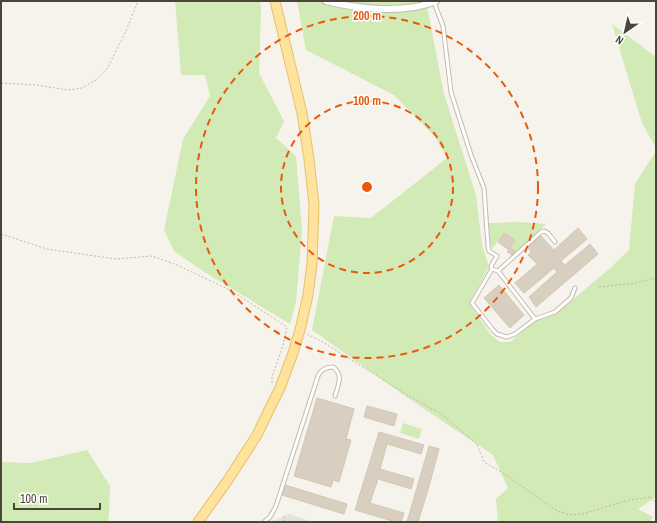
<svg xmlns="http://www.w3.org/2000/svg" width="657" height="523" viewBox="0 0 657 523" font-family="'Archivo Narrow',sans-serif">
<rect width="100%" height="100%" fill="#f6f3ec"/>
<g fill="#d2eab5">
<polygon points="175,1 260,1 261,9 259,73 284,121 276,138 296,156 302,231 296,302 290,324 206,273 174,251 164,230 183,139 210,96 205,75 181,75"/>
<polygon points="297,1 426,1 444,94 476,195 482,245 489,267 469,303 491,335 500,342 510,342 535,321 556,314 609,269 629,250 635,184 656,151 656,497 638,509 653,517 650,522 498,522 496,499 508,488 493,455 408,398 312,330 334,216 371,218 447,158 435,137 394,95 306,50"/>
<polygon points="612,24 656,57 656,148 642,123"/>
<polygon points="518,222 546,224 513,256 515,251 510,248 515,240 504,233 492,249 490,242 489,223"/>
<polygon points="403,423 422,429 419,439 400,433"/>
<polygon points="87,450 110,486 109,513 108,522 1,522 1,462 30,463"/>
</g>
<polygon fill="#e5e3e0" points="290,514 312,522 270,522"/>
<g fill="#d8cfc1" stroke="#d3c7b4">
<polygon points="578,228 587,239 561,261 565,265 590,244 598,254 536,307 529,297 557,272 554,268 524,293 515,283 537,264 528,255 531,252 527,246 540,235 554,250"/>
<polygon points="504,233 515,240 510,248 515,251 512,255 507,252 509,250 498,242"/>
<polygon points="499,285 524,315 510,328 484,298"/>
<polygon points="317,398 354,409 346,439 351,440 339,482 333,480 331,487 294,476"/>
<polygon points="367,406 397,414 394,426 364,417"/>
<polygon points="379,432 424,445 421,454 387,444 380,469 414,479 411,489 378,479 370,503 404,513 401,522 396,522 355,510"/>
<polygon points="429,446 439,449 428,490 418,522 407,522"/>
<polygon points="285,485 347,504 344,514 282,495"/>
</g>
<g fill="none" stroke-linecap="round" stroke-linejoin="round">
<g stroke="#c2bbae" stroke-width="5">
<g id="lane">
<polyline points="434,2 443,26 451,92 471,155 484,188 488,246 489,251 497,256 491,266 492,269 498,271 541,232 544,231 548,233 555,242"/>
<polyline points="492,269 472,303 493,330 497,334 507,337 515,334 535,319 555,312 571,298 575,288"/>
<polyline points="498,271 535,319"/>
<path d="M264 522 270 517 276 506 318 376C321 369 326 367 333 367 344 375 338 385 335 396"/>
</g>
</g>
<g stroke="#c2bbae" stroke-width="8">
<path id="street" d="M326 1C357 9 406 14 436 1"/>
</g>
<g stroke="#e6c16a" stroke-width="11">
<polyline id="primary" points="198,522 228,480 257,435 269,410 280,388 293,353 300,330 308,295 312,264 314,205 309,159 302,113 275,1"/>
</g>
<g stroke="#c4b79f" stroke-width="1" stroke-dasharray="2 2" stroke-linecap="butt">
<polyline points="1,83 36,85 68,90 82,88 96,80 107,69 126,31 138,1"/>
<polyline points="1,234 47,249 116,259 152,256 177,265 232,291 287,327 283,346 272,377 272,383 274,385"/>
<polyline points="599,287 635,283 656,278"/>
<polyline points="307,334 323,342 412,398 440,413 477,444 484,462 503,473 557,511 570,515 582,514 629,500 651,497 654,501 656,501"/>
<polyline points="283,522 285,514"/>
</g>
<use href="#lane" stroke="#fff" stroke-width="3"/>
<use href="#street" stroke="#fff" stroke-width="6"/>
<use href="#primary" stroke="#ffe39c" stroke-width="9"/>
</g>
<g fill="none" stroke="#e8590c" stroke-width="2" stroke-dasharray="7 5">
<circle cx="367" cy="187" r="86"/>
<circle cx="367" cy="187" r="171"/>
</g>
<circle cx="367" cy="187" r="6" fill="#e8590c" stroke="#fff" stroke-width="2"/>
<g font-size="12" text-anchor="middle" font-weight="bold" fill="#e8590c" stroke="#fff" stroke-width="3" stroke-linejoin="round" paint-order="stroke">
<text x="367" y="20">200 m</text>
<text x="367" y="105">100 m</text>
</g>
<rect width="657" height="523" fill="none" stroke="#4b4439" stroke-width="4"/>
<g transform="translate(625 32) rotate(214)" stroke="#ffffff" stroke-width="3" paint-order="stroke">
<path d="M0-3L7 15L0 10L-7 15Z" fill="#4b4439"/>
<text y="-6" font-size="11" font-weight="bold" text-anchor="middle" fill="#4b4439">N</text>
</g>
<path d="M14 503v6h86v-6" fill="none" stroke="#4b4439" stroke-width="2"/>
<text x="20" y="503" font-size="12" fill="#4b4439" stroke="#ffffff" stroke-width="3" paint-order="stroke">100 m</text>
</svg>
